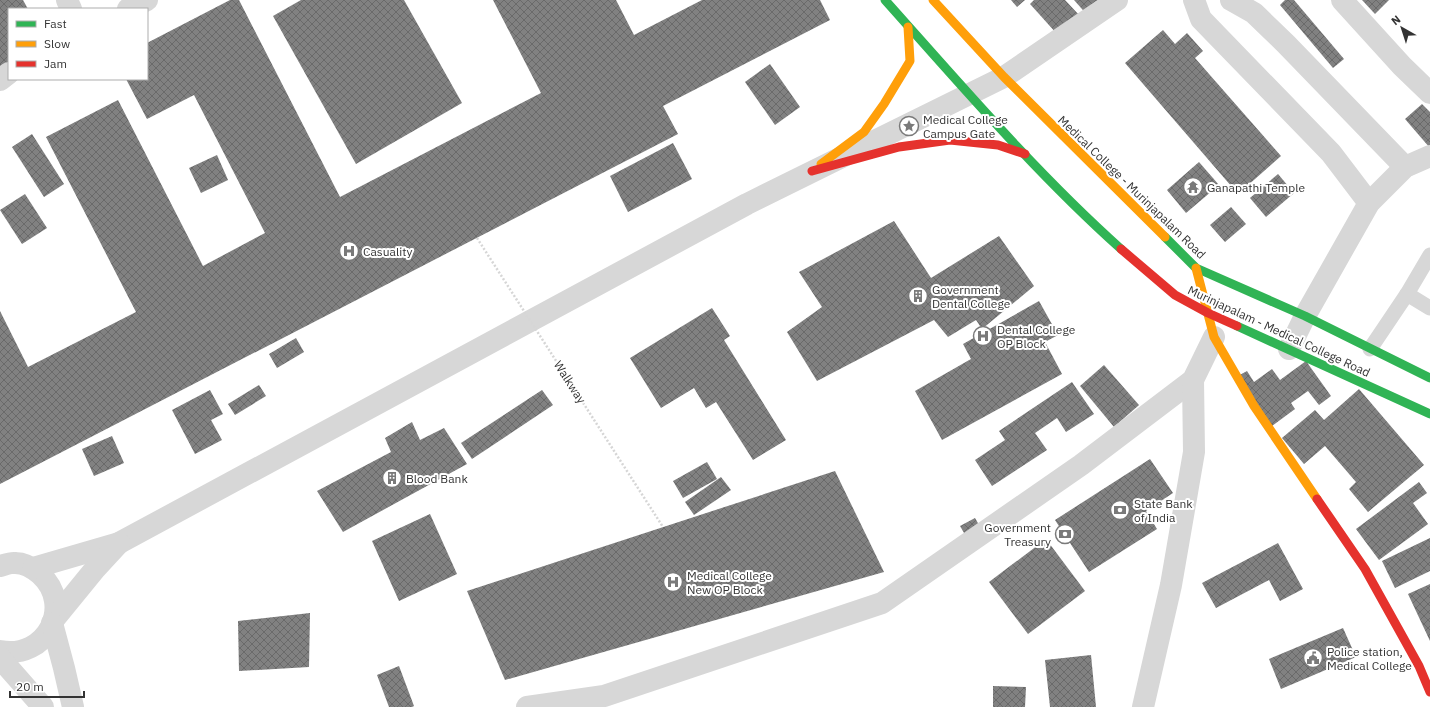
<svg xmlns="http://www.w3.org/2000/svg" width="1430" height="707" viewBox="0 0 1430 707" font-family="'IBM Plex Sans',sans-serif">
<defs>
<pattern id="building-cross-hatch" width="8" height="8" patternUnits="userSpaceOnUse"><rect width="8" height="8" fill="#818181"/><path d="M0 0l8 8M0 8l8-8" fill="none" stroke="#6a6a6a"/></pattern>
</defs>
<rect width="100%" height="100%" fill="#fff"/>
<g fill="url(#building-cross-hatch)">
<polygon points="0,0 23,0 28,9 9,9 9,79 0,86"/>
<polygon points="230,0 239,0 340,197 541,93 493,0 616,0 634,35 702,0 820,0 830,20 663,106 678,134 0,484 0,311 28,367 136,312 46,137 118,100 203,266 265,233 194,95 147,119 126,79 147,79 147,43"/>
<polygon points="301,0 404,0 462,103 356,164 273,16"/>
<polygon points="1011,0 1025,0 1017,7"/>
<polygon points="1034,0 1065,0 1080,16 1058,35 1030,4"/>
<polygon points="1074,0 1109,0 1089,17"/>
<polygon points="1285,0 1294,0 1344,59 1333,68 1280,5"/>
<polygon points="1362,0 1389,0 1375,14"/>
<polygon points="1163,30 1175,44 1187,33 1203,51 1195,58 1281,156 1238,194 1125,63"/>
<polygon points="770,64 800,107 775,125 745,82"/>
<polygon points="1422,104 1430,112 1430,148 1405,119"/>
<polygon points="32,134 64,184 44,197 12,147"/>
<polygon points="673,143 692,179 628,212 610,176"/>
<polygon points="217,155 228,180 201,193 189,168"/>
<polygon points="1199,162 1219,185 1186,213 1167,190"/>
<polygon points="1278,174 1294,193 1266,217 1250,198"/>
<polygon points="25,194 47,228 22,244 0,210"/>
<polygon points="1231,207 1246,224 1225,242 1210,225"/>
<polygon points="894,221 931,278 999,236 1034,286 982,329 976,320 948,337 934,320 817,381 787,332 822,307 799,272"/>
<polygon points="1039,301 1058,335 1045,342 1062,374 942,440 915,391 971,359 963,344"/>
<polygon points="712,308 730,336 724,340 786,440 753,460 716,402 706,408 694,388 661,408 630,358"/>
<polygon points="296,338 304,352 277,368 269,354"/>
<polygon points="1306,361 1331,396 1319,405 1308,391 1291,403 1295,409 1272,426 1238,376 1247,371 1254,382 1272,369 1280,380"/>
<polygon points="1104,365 1139,405 1114,427 1080,386"/>
<polygon points="1072,382 1094,414 1066,432 1057,418 1035,433 1047,450 992,486 975,460 1005,440 999,431"/>
<polygon points="259,385 266,396 235,415 228,404"/>
<polygon points="1359,389 1424,465 1368,512 1349,489 1356,482 1325,446 1304,464 1282,438 1315,410 1324,420"/>
<polygon points="210,390 223,414 211,420 222,440 195,454 172,410"/>
<polygon points="542,390 553,405 472,459 461,443"/>
<polygon points="412,422 420,440 444,428 467,464 343,532 317,491 391,452 385,438"/>
<polygon points="112,436 124,463 94,476 82,449"/>
<polygon points="1150,459 1173,493 1146,511 1157,529 1089,572 1055,520"/>
<polygon points="707,462 717,479 683,498 673,481"/>
<polygon points="835,471 884,572 505,680 467,591"/>
<polygon points="721,477 731,490 694,515 685,502"/>
<polygon points="1419,482 1427,493 1413,503 1428,524 1379,560 1356,529"/>
<polygon points="430,514 457,574 399,601 372,541"/>
<polygon points="975,518 982,530 967,538 960,526"/>
<polygon points="1430,538 1430,571 1395,588 1382,561"/>
<polygon points="1046,539 1085,591 1028,634 989,582"/>
<polygon points="1278,543 1303,589 1280,601 1269,580 1216,608 1202,583"/>
<polygon points="1430,584 1430,641 1408,594"/>
<polygon points="310,613 309,667 239,671 238,621"/>
<polygon points="1343,628 1356,657 1281,689 1269,659"/>
<polygon points="1091,655 1096,707 1050,707 1045,660"/>
<polygon points="399,666 414,706 412,707 389,707 377,675"/>
<polygon points="993,686 1026,687 1025,707 993,707"/>
</g>
<g fill="none" stroke-linecap="round" stroke-linejoin="round">
<g stroke="#d7d7d7" stroke-width="15">
<polyline points="1407,294 1430,308"/>
<polyline points="1370,349 1407,294 1430,255"/>
</g>
<g stroke="#d7d7d7" stroke-width="22">
<polyline points="67,0 71,9"/>
<polyline points="1194,0 1201,19 1331,153 1369,203"/>
<polyline points="1231,0 1254,13 1286,44 1405,167"/>
<polyline points="1342,0 1402,66 1430,93"/>
<polyline points="128,9 147,0"/>
<polyline points="0,80 9,73"/>
<polyline points="1289,349 1305,316 1369,203 1405,167 1430,156"/>
<path d="M0 566C4 565 11 562 15 563 24 563 33 568 40 574 75 606 46 660 0 651"/>
<polyline points="33,568 119,543 747,204 1004,77 1117,0"/>
<polyline points="55,618 95,569 119,543"/>
<polyline points="52,623 64,668 73,707"/>
<polyline points="0,658 43,707"/>
<polyline points="527,707 604,696 882,603 1081,465 1193,380 1214,337"/>
<polyline points="1143,707 1171,585 1194,452 1193,380"/>
</g>
<g stroke="#30b455" stroke-width="9">
<path d="M885 0C961 85 1036 173 1121 249"/>
<polyline points="1165,237 1196,268 1305,316 1430,378"/>
<polyline points="1237,326 1430,414"/>
</g>
<g stroke="#ff9f0a" stroke-width="9">
<polyline points="933,0 1004,77 1165,237"/>
<polyline points="821,164 864,132 884,104 910,61 908,27"/>
<polyline points="1196,268 1214,337 1254,406 1317,499"/>
</g>
<g stroke="#e5322d" stroke-width="9">
<polyline points="812,171 899,147 950,140 998,145 1025,154"/>
<polyline points="1121,249 1175,295 1208,313 1237,326"/>
<polyline points="1317,499 1365,569 1419,666 1430,692"/>
</g>
<polyline stroke="#d6d6d6" stroke-width="2.5" stroke-dasharray="2 2" stroke-linecap="butt" points="477,238 663,527"/>
</g>
<defs>
<g id="sight-ring" transform="scale(1)"><circle r="9.5" fill="#fff" stroke="#7a7a7a" stroke-width="1.5"/><path d="M0-6L1.8-2.2L6-1.7L2.9 1.2L3.7 5.4L0 3.3L-3.7 5.4L-2.9 1.2L-6-1.7L-1.8-2.2Z" fill="#7a7a7a"/></g>
<g id="temple-ring" transform="scale(1)"><circle r="9.5" fill="#fff" stroke="#7a7a7a" stroke-width="1.5"/><path d="M0-6L5-2H3V0L6.5 2.5H4V6H1.5V3h-3V6H-4V2.5H-6.5L-3 0V-2H-5Z" fill="#7a7a7a"/></g>
<g id="hospital-ring" transform="scale(1)"><circle r="9.5" fill="#fff" stroke="#7a7a7a" stroke-width="1.5"/><path d="M-5-5h3v3.5h4V-5h3V5h-3V1.5h-4V5h-3Z" fill="#7a7a7a"/></g>
<g id="building-ring" transform="scale(1)"><circle r="9.5" fill="#fff" stroke="#7a7a7a" stroke-width="1.5"/><path d="M-4-6H4V6H1V3H-1V6H-4ZM-2.5-4.3h1.7v1.8h-1.7ZM.8-4.3h1.7v1.8H.8ZM-2.5-1h1.7V.8h-1.7ZM.8-1h1.7V.8H.8Z" fill="#7a7a7a"/></g>
<g id="bank-ring" transform="scale(1)"><circle r="9.5" fill="#fff" stroke="#7a7a7a" stroke-width="1.5"/><path d="M-6-4H6V4H-6ZM0-2.3a2.3 2.3 0 1 0 0 4.6a2.3 2.3 0 1 0 0-4.6Z" fill="#7a7a7a"/></g>
<g id="civic-ring" transform="scale(1)"><circle r="9.5" fill="#fff" stroke="#7a7a7a" stroke-width="1.5"/><path d="M-.6-6.5H3V-4.5H.6V-3L4-1V1h2V6H-6V1h2V-1L-.6-3ZM-1.2 2.5V6h2.4V2.5Z" fill="#7a7a7a"/></g>
</defs>
<g fill-rule="evenodd">
<use href="#sight-ring" x="909" y="126"/>
<use href="#temple-ring" x="1193" y="187"/>
<use href="#hospital-ring" x="349" y="251"/>
<use href="#building-ring" x="918" y="296"/>
<use href="#hospital-ring" x="983" y="336"/>
<use href="#building-ring" x="392" y="478"/>
<use href="#bank-ring" x="1120" y="510"/>
<use href="#bank-ring" x="1065" y="534"/>
<use href="#hospital-ring" x="673" y="582"/>
<use href="#civic-ring" x="1313" y="658"/>
</g>
<g text-anchor="middle" dominant-baseline="central" stroke-width="4" stroke-linejoin="round" paint-order="stroke">
<g font-size="12" fill="#333" stroke="#fff" text-anchor="start">
<text x="923" y="119">Medical College<tspan x="923" dy="14">Campus Gate</tspan></text>
<text x="1207" y="187">Ganapathi Temple</text>
<text x="363" y="251">Casuality</text>
<text x="932" y="289">Government<tspan x="932" dy="14">Dental College</tspan></text>
<text x="997" y="329">Dental College<tspan x="997" dy="14">OP Block</tspan></text>
<text x="406" y="478">Blood Bank</text>
<text x="1134" y="503">State Bank<tspan x="1134" dy="14">of India</tspan></text>
<text x="1051" y="527" text-anchor="end">Government<tspan x="1051" dy="14">Treasury</tspan></text>
<text x="687" y="575">Medical College<tspan x="687" dy="14">New OP Block</tspan></text>
<text x="1327" y="651">Police station,<tspan x="1327" dy="14">Medical College</tspan></text>
</g>
<g font-size="12" fill="#333" stroke="#fff">
<text transform="translate(1132 187) rotate(44)">Medical College - Murinjapalam Road</text>
<text transform="translate(1279 331) rotate(25)">Murinjapalam - Medical College Road</text>
<text transform="translate(570 382) rotate(57)">Walkway</text>
</g>
</g>
<rect x="8" y="8" width="140" height="72" fill="#ffffff" stroke="#adadad"/>
<rect x="16" y="21" width="20" height="6" fill="#30b455" stroke="#adadad"/>
<text x="44" y="28" font-size="12" fill="#333333">Fast</text>
<rect x="16" y="41" width="20" height="6" fill="#ff9f0a" stroke="#adadad"/>
<text x="44" y="48" font-size="12" fill="#333333">Slow</text>
<rect x="16" y="61" width="20" height="6" fill="#e5322d" stroke="#adadad"/>
<text x="44" y="68" font-size="12" fill="#333333">Jam</text>
<g transform="translate(1402 28) rotate(321)" stroke="#ffffff" stroke-width="3" paint-order="stroke">
<path d="M0-3L7 15L0 10L-7 15Z" fill="#333333"/>
<text y="-6" font-size="11" font-weight="bold" text-anchor="middle" fill="#333333">N</text>
</g>
<path d="M10 691v6h74v-6" fill="none" stroke="#333333" stroke-width="2"/>
<text x="16" y="691" font-size="12" fill="#333333" stroke="#ffffff" stroke-width="3" paint-order="stroke">20 m</text>
</svg>
